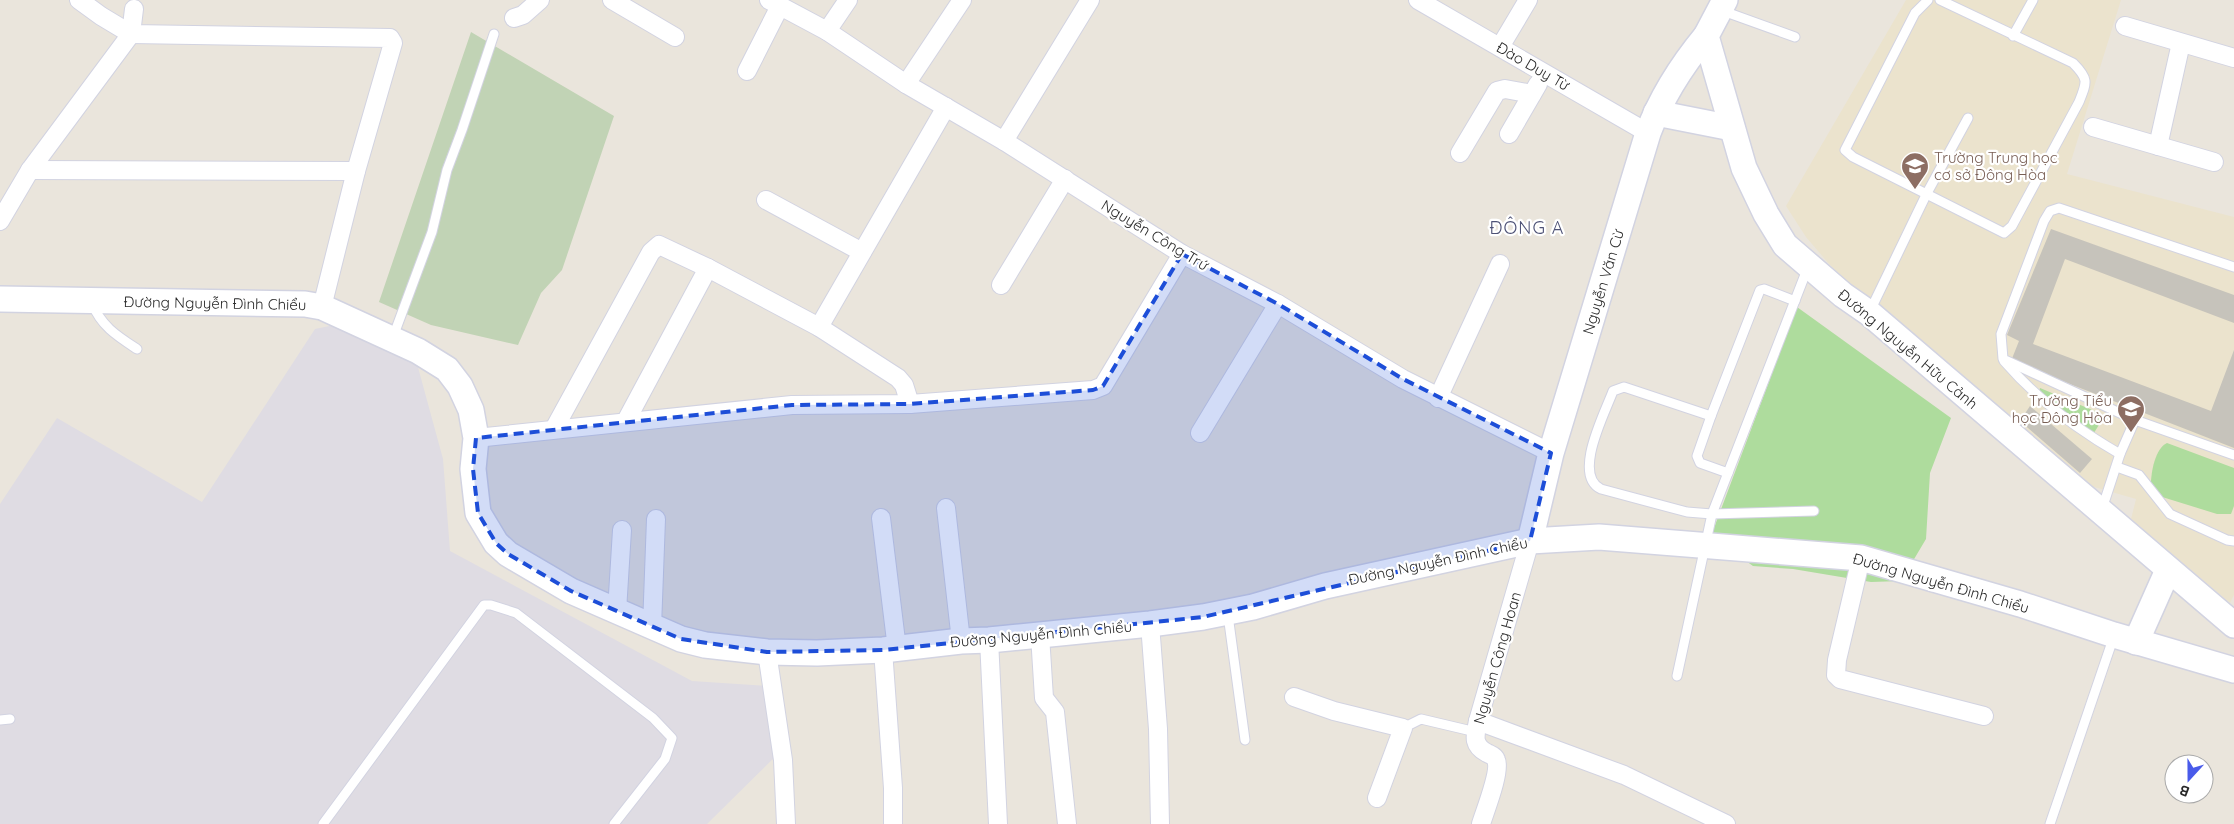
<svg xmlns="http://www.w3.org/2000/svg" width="2234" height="824" viewBox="0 0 2234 824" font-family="Quicksand,sans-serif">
<rect width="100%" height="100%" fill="#eae5dc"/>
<polygon fill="#dfdce3" points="344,323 416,360 443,459 450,551 692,681 768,686 786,746 707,824 0,824 0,504 57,418 202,502 315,329"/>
<polygon fill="#ebe3cd" points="1906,0 2121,0 2067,174 2234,217 2234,595 2230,603 2131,519 2136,499 2091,486 1867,300 1830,265 1806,237 1786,206"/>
<g fill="#aedc9d">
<polygon points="1797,307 1951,418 1930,473 1926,539 1901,581 1871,582 1793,569 1753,566 1711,536"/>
<polygon points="2040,388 2097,412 2102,420 2092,436 2039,392"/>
<path d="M2167 443 2234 468V506L2231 514H2217L2159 496 2151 490C2150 477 2154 449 2167 443Z"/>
</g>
<polygon fill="#c1d3b5" points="471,32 614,116 562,270 541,293 518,345 431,325 379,302"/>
<g fill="#c6c3bb">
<polygon points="2051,229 2234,295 2234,323 2065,259 2033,344 2211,411 2234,350 2234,448 2011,361 2019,341 2007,335"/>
<polygon points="2030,406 2092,459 2080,473 2020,421"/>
</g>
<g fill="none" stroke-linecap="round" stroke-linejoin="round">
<g stroke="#d2d3e1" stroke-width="11">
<g id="lane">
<path d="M1928 0 1915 13 1845 150 1853 157 2004 233 2012 226 2079 102C2087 82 2089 79 2073 63L1940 0"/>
<polyline points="1723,11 1795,37"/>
<polyline points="2013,36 2033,0"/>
<path d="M92 303C101 326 117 336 137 349"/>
<polyline points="1870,311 1927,193 1968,118"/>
<polyline points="393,337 432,232 447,170 462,130 494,34"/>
<path d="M2004 361C2036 398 2078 430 2120 454"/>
<path d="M1711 416 1624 387 1613 391C1605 413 1572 475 1601 489L1687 512 1712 514 1814 511"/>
<polyline points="2135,420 2003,359 2001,334 2044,221 2050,211 2059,208 2234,267"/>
<polyline points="2117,467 2139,475 2170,514 2227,540 2234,541"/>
<polyline points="1728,473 1700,463 1697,456 1711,416 1760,290 1764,289 1795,301"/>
<polyline points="2102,509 2120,454 2135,420 2234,455"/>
<polyline points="1228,615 1245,740"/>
<polyline points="1677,676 1712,514 1808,267"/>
<polyline points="0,720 10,719"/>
<polyline points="1403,728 1421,719 1476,732"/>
<polyline points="323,824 484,605 491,605 516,613 653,718 672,738 665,759 614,824"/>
<polyline points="2050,824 2114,636"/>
</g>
</g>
<g stroke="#d2d3e1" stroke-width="20">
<g id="street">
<polyline points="79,0 101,16 131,34 390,38 393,43 356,171 322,307"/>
<polyline points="612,0 675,37"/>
<polyline points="769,0 827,31 906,84 1004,141 1182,254 1278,304 1403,379 1551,453"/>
<polyline points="1418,0 1648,133"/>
<polyline points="514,18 523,15 540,0"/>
<polyline points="2125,26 2234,58"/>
<polyline points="827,31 848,0"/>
<polyline points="1500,47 1528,0"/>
<polyline points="747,71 780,6"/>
<polyline points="906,84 962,0"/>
<polyline points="2093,127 2214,162"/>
<polyline points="1509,134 1538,84"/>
<polyline points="1004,141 1090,0"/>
<polyline points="2158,146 2181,43"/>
<polyline points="1460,153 1497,91 1505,89 1532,94"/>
<polyline points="30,170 356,171"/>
<polyline points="766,200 862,252"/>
<polyline points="0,221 30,170 131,34 134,9"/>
<polyline points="1001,285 1065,179"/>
<polyline points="819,327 946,107"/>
<polyline points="1438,398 1500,264"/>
<polyline points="626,421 708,268"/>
<polyline points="554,429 651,252 659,245 708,268 819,327 898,378 904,385 910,404"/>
<polyline points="1200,433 1278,304"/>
<polyline points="476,438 792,405 910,404 1093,390 1103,386 1182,254"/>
<polyline points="946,508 961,641"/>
<polyline points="881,518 897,649"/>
<polyline points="1861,558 1837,660 1836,675 1840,679 1984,716"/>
<polyline points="617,611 622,530"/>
<polyline points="1150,624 1158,729 1160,824"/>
<polyline points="652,627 656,519"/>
<polyline points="1040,635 1044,698 1055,712 1067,824"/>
<polyline points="989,640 998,824"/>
<polyline points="883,650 893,788 893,824"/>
<polyline points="767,652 783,760 786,824"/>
<polyline points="1294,697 1334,711 1403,728 1377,798"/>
<polyline points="1478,721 1624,775 1726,824"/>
<path d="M1481 824C1485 811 1501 771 1496 760 1495 756 1491 755 1487 753 1472 745 1475 736 1478 721L1530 541"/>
</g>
</g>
<g stroke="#d2d3e1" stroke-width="28">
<g id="secondary">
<polyline points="1725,0 1706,36 1744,168 1766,214 1785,245 1843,295 1869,313 2234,625"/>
<polyline points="1656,113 1732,128"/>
<polyline points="0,299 305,304 322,307 418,351 447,369 460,386 471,410 476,438 473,469 478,513 496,543 508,554 571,591 681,639 705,645 767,652 817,653 883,650 961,641 989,640 1150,624 1203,617 1253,607 1325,586 1530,541 1599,537 1861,558 2020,604 2114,635 2234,670"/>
<path d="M1530 541 1551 453 1648 133C1661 98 1682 65 1706 36"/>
<polyline points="2136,642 2168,570"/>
</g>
</g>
<use href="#lane" stroke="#fff" stroke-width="9"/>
<use href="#street" stroke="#fff" stroke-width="18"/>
<use href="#secondary" stroke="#fff" stroke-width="25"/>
</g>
<path fill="#1d4ed8" fill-opacity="0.2" stroke="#1d4ed8" stroke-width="4" stroke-dasharray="10 6" stroke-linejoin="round" d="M1182 254 1278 304 1403 379 1551 453 1530 541 1203 617 883 650 767 652 681 639 571 591 508 554 496 543 478 513 473 469 476 438 792 405 910 404 1093 390 1103 386Z"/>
<defs>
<g id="school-pin" transform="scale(1.4375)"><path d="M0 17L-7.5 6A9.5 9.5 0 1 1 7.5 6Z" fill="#8d6e63" stroke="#fff"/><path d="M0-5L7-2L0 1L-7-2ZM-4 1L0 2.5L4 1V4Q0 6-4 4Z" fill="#fff"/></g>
</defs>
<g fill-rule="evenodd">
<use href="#school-pin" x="1915" y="166"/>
<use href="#school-pin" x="2131" y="409"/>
</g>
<g text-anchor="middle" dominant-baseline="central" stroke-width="4.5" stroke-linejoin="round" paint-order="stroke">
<g font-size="15" fill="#292929" stroke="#fff">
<text transform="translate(1533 66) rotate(30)">Đào Duy Từ</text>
<text transform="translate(1155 235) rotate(31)">Nguyễn Công Trứ</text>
<text transform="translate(1603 282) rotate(-73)">Nguyễn Văn Cừ</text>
<text transform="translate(215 303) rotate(1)">Đường Nguyễn Đình Chiểu</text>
<text transform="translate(1908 349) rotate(40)">Đường Nguyễn Hữu Cảnh</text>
<text transform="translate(1438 561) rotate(-12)">Đường Nguyễn Đình Chiểu</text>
<text transform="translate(1941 583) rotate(16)">Đường Nguyễn Đình Chiểu</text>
<text transform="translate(1041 634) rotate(-5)">Đường Nguyễn Đình Chiểu</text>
<text transform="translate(1497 658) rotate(-74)">Nguyễn Công Hoan</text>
</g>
<g font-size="15" fill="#785e54" stroke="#fff" text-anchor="start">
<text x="1934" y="157">Trường Trung học<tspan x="1934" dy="17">cơ sở Đông Hòa</tspan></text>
<text x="2112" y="400" text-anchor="end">Trường Tiểu<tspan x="2112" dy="17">học Đông Hòa</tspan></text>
</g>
<g font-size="18" letter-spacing="1" fill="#4e5276" stroke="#fff">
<text x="1527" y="227">ĐÔNG A</text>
</g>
</g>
<g transform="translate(2189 779) rotate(201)"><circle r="24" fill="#ffffff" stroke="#a9a9a9"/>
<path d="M0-4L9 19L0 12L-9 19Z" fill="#495bea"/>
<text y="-8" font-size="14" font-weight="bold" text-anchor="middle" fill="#292929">B</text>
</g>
</svg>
